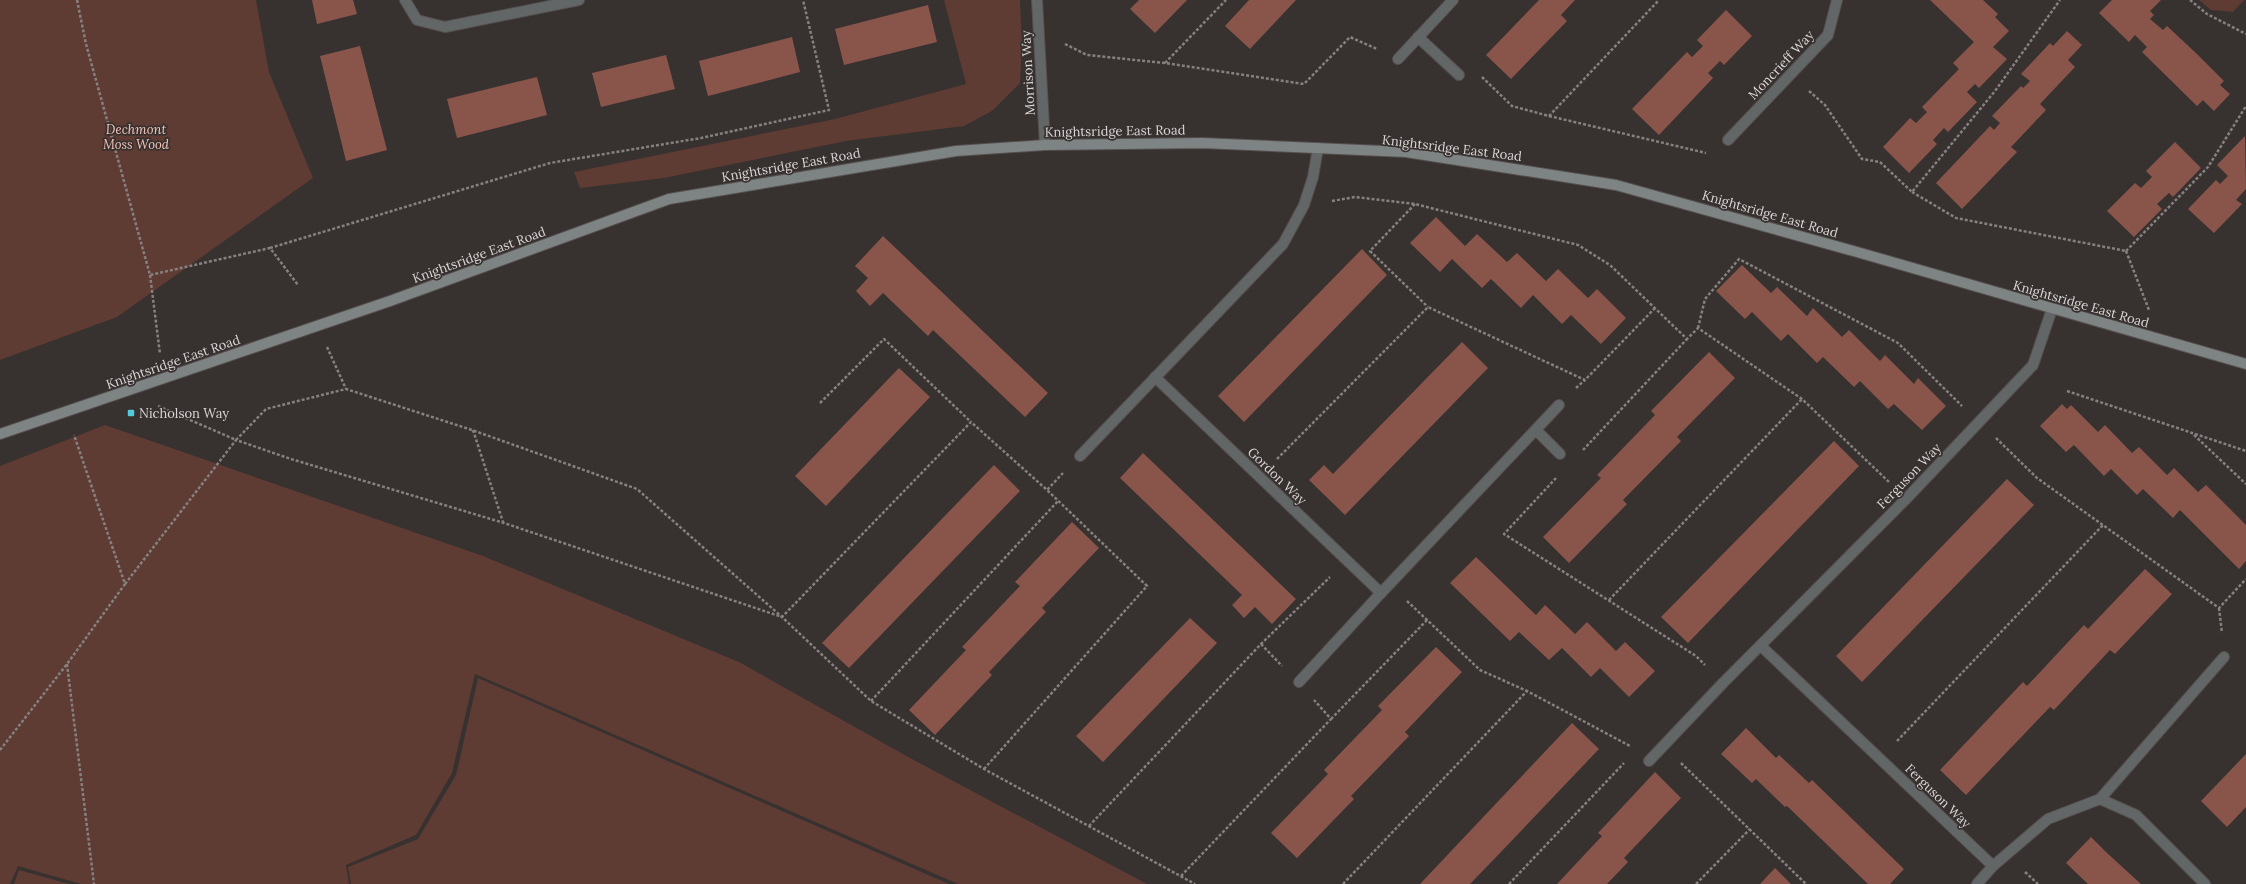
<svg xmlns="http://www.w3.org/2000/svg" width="2246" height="884" viewBox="0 0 2246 884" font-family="Lora,serif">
<rect width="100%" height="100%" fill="#373130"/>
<g fill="#5e3b33">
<polygon points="0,0 256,0 269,72 313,178 117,317 0,360"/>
<polygon points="944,0 1020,0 1022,44 1020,83 992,111 964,126 846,141 664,178 580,188 574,172 835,119 966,84"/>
<polygon points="2199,0 2244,0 2233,12 2211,10"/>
<polygon points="105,425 483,556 739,662 912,759 1147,884 958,884 475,674 452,773 416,835 346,865 349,884 81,884 18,866 10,884 0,884 0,466"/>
<polygon points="478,678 949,884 351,884 348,867 418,839 456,775"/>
<polygon points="19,870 69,884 14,884"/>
</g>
<g fill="#89554a">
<polygon points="312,0 353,0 357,14 317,24"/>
<polygon points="1139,0 1187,0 1155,33 1130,9"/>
<polygon points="1249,0 1296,0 1250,49 1225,26"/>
<polygon points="1539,0 1575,0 1561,15 1567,21 1511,79 1486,55"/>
<polygon points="1930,0 1983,0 1998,14 1995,17 2009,31 1993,47 2007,59 1979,88 1975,84 1967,92 1977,102 1948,132 1944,128 1933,140 1937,144 1909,173 1883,147 1910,118 1916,123 1927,112 1922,107 1959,69 1953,63 1974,42"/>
<polygon points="2112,0 2161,0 2150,11 2154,15 2150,19 2163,30 2167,26 2197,54 2224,81 2220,85 2230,94 2214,111 2203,100 2197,106 2142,52 2147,47 2135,35 2129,42 2099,13"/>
<polygon points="928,5 937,42 844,65 835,29"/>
<polygon points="1726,10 1752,36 1724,65 1720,61 1708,73 1713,78 1659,135 1632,109 1687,52 1692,57 1703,46 1697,40"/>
<polygon points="2067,31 2082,45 2068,60 2075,67 2040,104 2046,110 2011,147 2017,152 1962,209 1936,183 1990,126 1994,130 2000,123 1992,116 2021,86 2023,88 2030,81 2021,74 2050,43 2053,46"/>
<polygon points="792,37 800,72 708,96 699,61"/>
<polygon points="360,46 387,150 346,161 320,56"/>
<polygon points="666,55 675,89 601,107 592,73"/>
<polygon points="537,77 547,115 457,138 447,99"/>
<polygon points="2245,136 2246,189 2236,200 2242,204 2214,233 2188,209 2216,180 2220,184 2228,176 2217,165"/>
<polygon points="2175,142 2201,168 2173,197 2169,193 2157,204 2162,209 2134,237 2107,211 2135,183 2141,188 2152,177 2146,171"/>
<polygon points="1436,217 1465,246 1477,234 1507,262 1517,253 1546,281 1558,269 1588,298 1597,289 1626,318 1601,344 1571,315 1562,324 1533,295 1521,308 1491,279 1482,288 1452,259 1440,272 1410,243"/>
<polygon points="883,236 1048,393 1025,417 933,330 928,336 883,293 870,306 856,291 868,278 855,266"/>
<polygon points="1362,249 1387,275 1244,422 1218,396"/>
<polygon points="1742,265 1771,293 1777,287 1807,316 1813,308 1842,337 1849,330 1880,361 1885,355 1914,384 1918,378 1946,406 1922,430 1894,404 1888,409 1860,381 1854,387 1823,357 1817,363 1788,334 1781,341 1752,312 1745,319 1716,291"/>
<polygon points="1462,342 1488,368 1345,515 1309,480 1324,465 1333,474"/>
<polygon points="1709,352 1735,378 1677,437 1681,441 1623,500 1627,504 1569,563 1543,537 1601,478 1597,475 1655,415 1651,411"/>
<polygon points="899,368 930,397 826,506 795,476"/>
<polygon points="2062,404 2067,409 2071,405 2098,432 2105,425 2132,453 2139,447 2167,475 2174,468 2198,492 2206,485 2246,525 2246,561 2239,569 2180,510 2173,518 2143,489 2137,495 2111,469 2104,476 2074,445 2066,452 2040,426"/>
<polygon points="1834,441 1859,466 1688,643 1661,617"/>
<polygon points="1143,453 1296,599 1272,624 1255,607 1244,618 1232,605 1242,595 1120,478"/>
<polygon points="994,465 1020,491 849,668 822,643"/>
<polygon points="2007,479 2034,505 1862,682 1836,656"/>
<polygon points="1072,522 1099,548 1042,608 1046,612 989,672 992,675 935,735 909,710 966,650 962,647 1020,586 1015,582"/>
<polygon points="1476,557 1536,615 1545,605 1575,634 1587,622 1616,651 1625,642 1655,671 1629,697 1600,668 1591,677 1562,648 1549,660 1519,632 1510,641 1450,583"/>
<polygon points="2145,569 2172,594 2115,654 2110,650 2054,710 2050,707 1966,795 1940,770 2023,682 2027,686 2084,625 2088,629"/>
<polygon points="1190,618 1217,643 1103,762 1076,736"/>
<polygon points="1436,647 1462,672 1405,732 1409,736 1351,796 1354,799 1297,858 1271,833 1328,774 1324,770 1382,710 1378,706"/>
<polygon points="1572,723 1599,749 1500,853 1470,884 1420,884"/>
<polygon points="1746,728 1776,758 1779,755 1809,783 1812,780 1904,869 1890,884 1868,884 1787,806 1785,807 1756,779 1752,783 1721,754"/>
<polygon points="2246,754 2246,807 2227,827 2201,801"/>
<polygon points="1655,772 1681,798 1624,858 1628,862 1607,884 1557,884 1602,836 1598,833"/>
<polygon points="2091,837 2107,853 2141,884 2088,884 2066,863"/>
<polygon points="1775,868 1791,884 1760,884"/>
</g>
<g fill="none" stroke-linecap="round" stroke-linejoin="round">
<g stroke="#554f4e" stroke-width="12">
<g id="street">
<polyline points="405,0 417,20 445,27 579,0"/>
<polyline points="1037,0 1045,145"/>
<polyline points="1418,37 1459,75"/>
<polyline points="1398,59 1453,0"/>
<polyline points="1728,140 1828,35 1837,0"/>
<polyline points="1155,377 1381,593 1559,405"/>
<polyline points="1536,430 1560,454"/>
<polyline points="1080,456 1283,244 1304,205 1313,177 1318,148"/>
<polyline points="1761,646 1993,866"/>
<polyline points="1299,682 1381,593"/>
<polyline points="1649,761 1723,683 1907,498 2033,365 2052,309"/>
<polyline points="2100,799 2136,815 2205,884"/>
<polyline points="1977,884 1993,866 2048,819 2100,799 2224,657"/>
</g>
</g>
<g stroke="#554f4e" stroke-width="12">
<polyline id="secondary" points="0,434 390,301 669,199 956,151 1045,145 1202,143 1406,152 1616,185 1857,252 2246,364"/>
</g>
<g stroke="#868180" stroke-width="2.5" stroke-dasharray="3 2" stroke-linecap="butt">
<polyline points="77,0 86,44 150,275 270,248 298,285"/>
<polyline points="2190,0 2207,14 2246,34"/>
<polyline points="1065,44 1087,55 1165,63 1304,84 1350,37 1377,49"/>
<polyline points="1165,63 1226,0"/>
<polyline points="1482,77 1512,106 1549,116 1659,0"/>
<polyline points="1809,91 1825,105 1862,159 1880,162 1912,192 1995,91 2060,0"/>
<polyline points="1549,116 1706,153"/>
<polyline points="1912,192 1956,218 2126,251"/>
<polyline points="1332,201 1355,197 1415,204 1578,245 1610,265 1687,339 1698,328 1802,399 1889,482"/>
<polyline points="1415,204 1370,251 1428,307"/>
<polyline points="270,248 550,163 701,138 829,110 803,0"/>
<polyline points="2126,251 2208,167 2246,106"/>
<polyline points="2126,251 2149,310"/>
<polyline points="150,275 160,354"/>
<polyline points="1698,328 1705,299 1739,259 1898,343 1962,406"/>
<polyline points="327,347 346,389"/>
<polyline points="1576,388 1585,380"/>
<polyline points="2067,391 2246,451"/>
<polyline points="820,403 884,339 971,422"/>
<polyline points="158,406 236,440 266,409 346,389 472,430 637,489 782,617 871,701 984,769 1195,884"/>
<polyline points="473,430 503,522"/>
<polyline points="2194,435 2246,484"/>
<polyline points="1996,438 2037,478 2219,608 2246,579"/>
<polyline points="1583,450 1687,339"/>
<polyline points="1277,459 1428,307 1585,380 1655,308"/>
<polyline points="1556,478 1504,534 1696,656 1705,665"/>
<polyline points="125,584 236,440 291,459 504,523 782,617 971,422 1047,490 1063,473"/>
<polyline points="1609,600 1802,399"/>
<polyline points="1407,601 1480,670 1527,691"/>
<polyline points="2219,608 2222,633"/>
<polyline points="1261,644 1282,666"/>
<polyline points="67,664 94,884"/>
<polyline points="871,701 1058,501"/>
<polyline points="1331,719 1427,620"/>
<polyline points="1897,741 2103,525"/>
<polyline points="0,750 67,664 125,584 74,435"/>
<polyline points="1681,763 1806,884"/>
<polyline points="984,769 1147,586 1047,490"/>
<polyline points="1089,826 1261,644 1330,577"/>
<polyline points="2025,872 2038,884"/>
<polyline points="1181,876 1331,719 1314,700"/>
<polyline points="1343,884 1527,691 1630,746"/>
<polyline points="1509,884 1624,763"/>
<polyline points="1696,884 1750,829"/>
</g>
<use href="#street" stroke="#636667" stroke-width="10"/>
<use href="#secondary" stroke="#7e8384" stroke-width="10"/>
</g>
<rect fill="#53cbda" stroke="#373130" stroke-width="1.5" x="127" y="409" width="8" height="8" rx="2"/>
<g text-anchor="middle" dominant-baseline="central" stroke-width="3.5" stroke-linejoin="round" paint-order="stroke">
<g font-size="13" fill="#dbd7d6" stroke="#373130">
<text transform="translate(1781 65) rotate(-47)">Moncrieff Way</text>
<text transform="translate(1028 73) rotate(-93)">Morrison Way</text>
<text transform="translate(1115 131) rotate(-1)">Knightsridge East Road</text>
<text transform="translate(1452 148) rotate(7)">Knightsridge East Road</text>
<text transform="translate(791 165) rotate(-10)">Knightsridge East Road</text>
<text transform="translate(1770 214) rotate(16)">Knightsridge East Road</text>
<text transform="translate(479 255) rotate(-20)">Knightsridge East Road</text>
<text transform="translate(2081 304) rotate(16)">Knightsridge East Road</text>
<text transform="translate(173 362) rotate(-19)">Knightsridge East Road</text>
<text transform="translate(1277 476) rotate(44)">Gordon Way</text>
<text transform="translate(1909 476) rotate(-46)">Ferguson Way</text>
<text transform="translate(1938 796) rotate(44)">Ferguson Way</text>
</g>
<g font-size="13" font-style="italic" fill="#f8c5b9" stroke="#373130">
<text x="136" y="129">Dechmont<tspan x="136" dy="15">Moss Wood</tspan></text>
</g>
<g font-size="13" fill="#dbd7d6" stroke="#373130" text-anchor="start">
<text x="139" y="413">Nicholson Way</text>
</g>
</g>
</svg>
